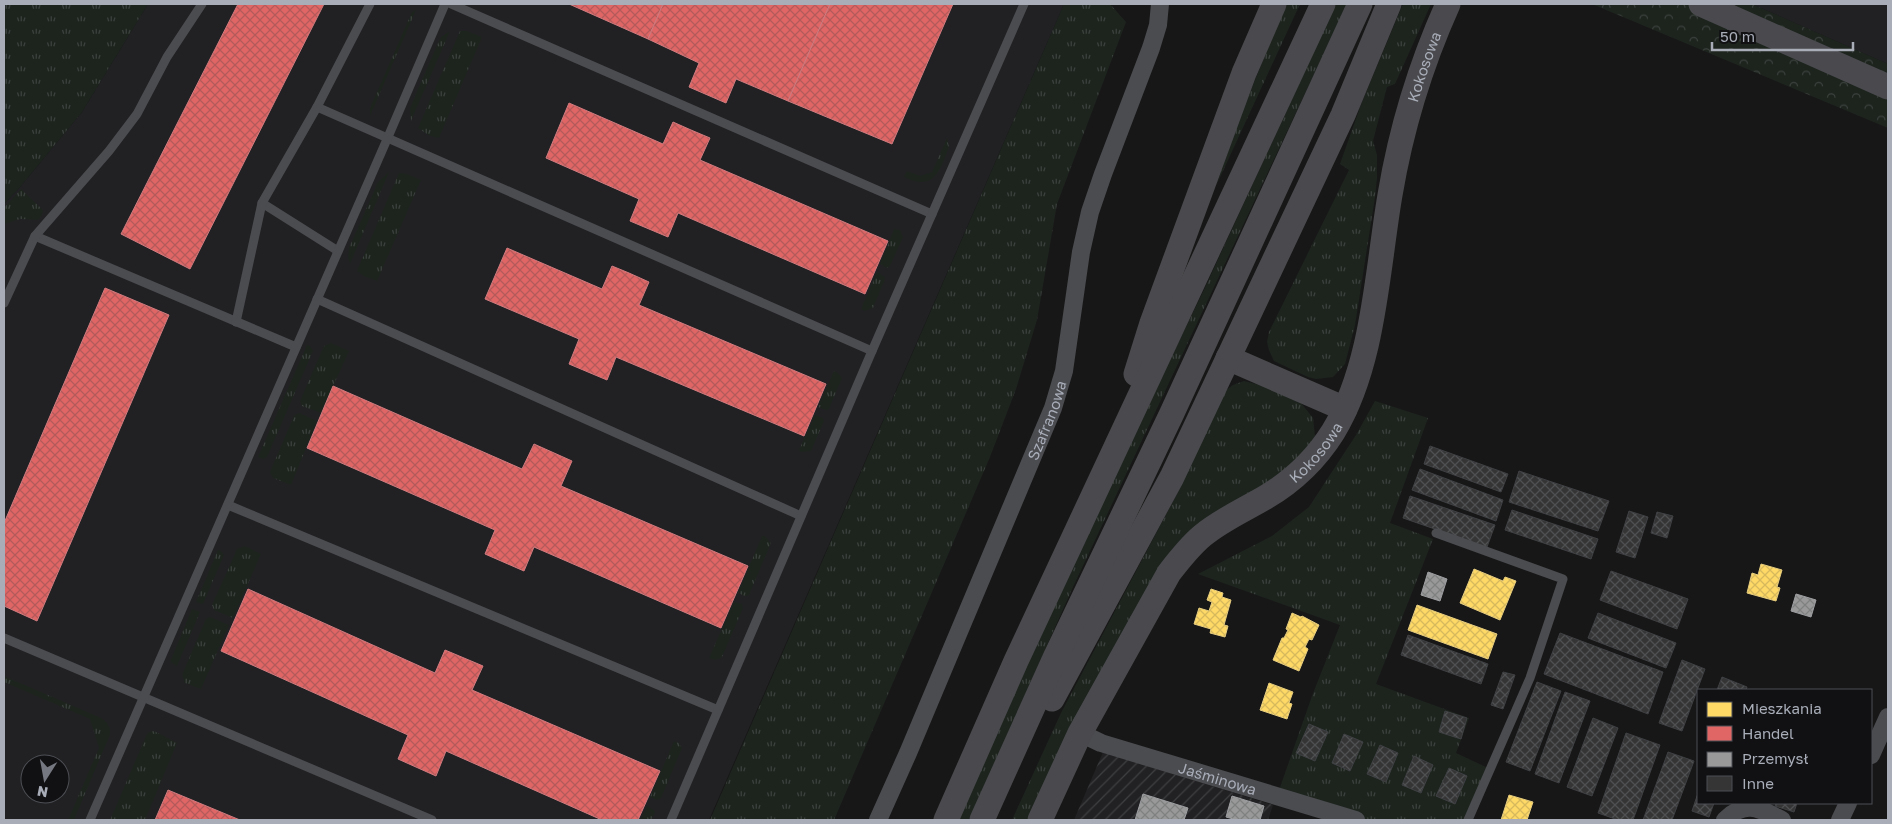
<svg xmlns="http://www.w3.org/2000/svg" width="1892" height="824" viewBox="0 0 1892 824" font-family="'Golos Text',sans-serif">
<defs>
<pattern id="industrial-furrows" width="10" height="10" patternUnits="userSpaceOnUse" patternTransform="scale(1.25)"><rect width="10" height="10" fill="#212123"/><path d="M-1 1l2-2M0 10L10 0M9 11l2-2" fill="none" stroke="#3e3f41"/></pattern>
<pattern id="grass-tufts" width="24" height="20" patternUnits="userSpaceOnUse" patternTransform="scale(1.25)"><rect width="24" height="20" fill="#1d241e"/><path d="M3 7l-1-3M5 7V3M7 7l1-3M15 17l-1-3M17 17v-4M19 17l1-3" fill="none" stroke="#3b413d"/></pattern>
<pattern id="forest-crowns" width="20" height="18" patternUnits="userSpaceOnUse" patternTransform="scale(1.25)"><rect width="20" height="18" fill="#1d241e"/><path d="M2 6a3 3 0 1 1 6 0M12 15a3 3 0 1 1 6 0" fill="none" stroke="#3b413d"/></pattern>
<pattern id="homes-cross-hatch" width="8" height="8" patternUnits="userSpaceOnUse" patternTransform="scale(1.25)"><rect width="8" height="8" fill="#ffd966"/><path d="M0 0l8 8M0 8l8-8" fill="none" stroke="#d6b85d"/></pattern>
<pattern id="shops-cross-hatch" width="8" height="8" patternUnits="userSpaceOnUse" patternTransform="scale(1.25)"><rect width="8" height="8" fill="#e06666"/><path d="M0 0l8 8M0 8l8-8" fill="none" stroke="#b45a5a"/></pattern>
<pattern id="industry-cross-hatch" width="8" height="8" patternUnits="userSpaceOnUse" patternTransform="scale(1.25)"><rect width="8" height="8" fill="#999"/><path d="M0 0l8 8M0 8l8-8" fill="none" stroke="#7f8080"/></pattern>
<pattern id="building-cross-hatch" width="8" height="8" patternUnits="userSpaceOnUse" patternTransform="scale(1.25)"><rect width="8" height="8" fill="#353536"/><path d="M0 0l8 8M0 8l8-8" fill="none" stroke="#4f5051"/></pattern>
</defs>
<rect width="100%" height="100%" fill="#171717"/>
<g fill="#212123" fill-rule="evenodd">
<path d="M148 4H1064L709 820H4V204L20 187 82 112ZM30 764H60V794H30Z"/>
<polygon points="1752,4 1888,4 1888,64"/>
</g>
<polygon fill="url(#industrial-furrows)" points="1103,752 1273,805 1268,820 1074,820"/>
<g fill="url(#grass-tufts)">
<polygon points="4,4 148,4 82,112 20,187 4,204"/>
<polygon points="1064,4 1110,4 1126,22 1057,204 1037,320 1016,389 990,457 834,820 710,820"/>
<polygon points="1286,4 1300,4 1216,186 1242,112"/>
<polygon points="1336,4 1347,4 1073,587 969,820 956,820 1109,485 1203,292"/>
<polygon points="1403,4 1431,4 1395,84 1387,87 1373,141 1377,155 1377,178 1375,197 1355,325 1345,364 1333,377 1316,379 1308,377 1274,361 1269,350 1267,342 1269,332 1349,170 1340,164 1362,102"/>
<polygon points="416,10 370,116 370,108 412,12"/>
<polygon points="450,31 411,121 410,108 438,43 441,37"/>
<polygon points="460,31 467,31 482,37 439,138 430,136 418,128"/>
<path d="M947 138 949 147C940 170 935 192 904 177L907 171 920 176 932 172Z"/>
<polygon points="389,172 350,264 348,257 349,248 378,182"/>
<polygon points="399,173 407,174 421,180 377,281 364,276 357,271"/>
<polygon points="21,189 43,210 42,215 38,220 20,219 4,224 4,208"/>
<polygon points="894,229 900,230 903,237 890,266 887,268 880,264"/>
<polygon points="877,272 884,276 885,279 873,308 865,311 861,309"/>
<polygon points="331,343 349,351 321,413 302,406 300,401 324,346"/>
<polygon points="307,345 310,346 313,351 267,457 263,459 258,457"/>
<polygon points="834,371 838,373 842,378 829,409 826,410 818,407"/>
<polygon points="1244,381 1276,389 1301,403 1313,418 1315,436 1307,450 1293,466 1193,529 1173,548 1157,572 1029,820 1012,820 1061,713 1178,492 1222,393 1233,385"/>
<polygon points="1375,401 1428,418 1390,523 1433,539 1376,684 1469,718 1456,753 1490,769 1468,820 1356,820 1277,796 1312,696 1340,625 1198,574 1272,536 1309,507 1356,435"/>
<polygon points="299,413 317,421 291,485 273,478 270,472 294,416"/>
<polygon points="815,415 823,418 824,421 811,451 801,452 799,450"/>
<polygon points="762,536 765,536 771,543 749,595 745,596 738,593"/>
<polygon points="245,546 261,554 233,618 214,610 212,605 237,549"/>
<polygon points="218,550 222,552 224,555 203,604 196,602"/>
<path d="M734 602 742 604 743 608 722 657C717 660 714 661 709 658Z"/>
<polygon points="192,609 200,612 177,666 170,662"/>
<polygon points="210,617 229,625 201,689 185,683 182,675 206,619"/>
<path d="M4 676 101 718C108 723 112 728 109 737L74 820H68L99 748 90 719 4 682Z"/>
<polygon points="154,731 177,743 145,820 110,820 147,734 149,732"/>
<polygon points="674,741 679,743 682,748 661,798 657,800 650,797"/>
<polygon points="647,806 654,810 655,813 651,820 640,820"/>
</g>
<polygon fill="url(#forest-crowns)" points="1592,4 1752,4 1888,64 1888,128"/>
<g fill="url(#homes-cross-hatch)" stroke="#e5cc7f">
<polygon points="1761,564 1782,570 1777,587 1780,588 1776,601 1747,593 1752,573 1758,575"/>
<polygon points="1474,569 1503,581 1505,577 1516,581 1500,620 1460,603"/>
<polygon points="1211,589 1223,593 1222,597 1231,600 1224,625 1228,626 1225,637 1210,633 1211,629 1194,624 1199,608 1209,611 1212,602 1207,600"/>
<polygon points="1417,605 1497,634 1488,659 1408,630"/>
<polygon points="1292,613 1301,617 1302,616 1319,625 1312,640 1309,639 1305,647 1308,649 1299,671 1273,660 1282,638 1284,638 1288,630 1286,629"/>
<polygon points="1269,683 1293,692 1289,703 1292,704 1287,719 1260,710"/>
<polygon points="1509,795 1533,802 1527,820 1501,820"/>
</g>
<g fill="url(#shops-cross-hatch)" stroke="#cf7b7f">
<polygon points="238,4 324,4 190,269 121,234"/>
<polygon points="569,4 663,4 648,39"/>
<polygon points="663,4 830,4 788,101 736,79 726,103 689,87 699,63 648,39"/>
<polygon points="830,4 953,4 892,144 788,101"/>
<polygon points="569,103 663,144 673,122 691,130 710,138 700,160 888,241 865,294 678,213 668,237 630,221 639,199 546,158"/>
<polygon points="507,248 602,289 612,266 629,273 649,282 639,305 826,384 804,436 616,357 607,380 569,364 579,339 485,299"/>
<polygon points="105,288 169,315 37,621 4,606 4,523"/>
<polygon points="333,386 522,469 534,444 572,461 561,486 748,566 721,628 534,547 524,571 485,554 495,530 307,448"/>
<polygon points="248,589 435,673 445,650 483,666 472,690 660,771 638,820 602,820 446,751 436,776 398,759 408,735 221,651"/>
<polygon points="168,790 240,820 155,820"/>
</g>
<g fill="url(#industry-cross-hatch)" stroke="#9e9fa2">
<polygon points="1428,572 1447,579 1440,601 1421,595"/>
<polygon points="1796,594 1816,600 1811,617 1791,611"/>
<polygon points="1143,794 1188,808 1184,820 1135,820"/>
<polygon points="1232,796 1264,806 1260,820 1237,820 1226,817"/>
</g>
<g fill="url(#building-cross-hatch)" stroke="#3f4043">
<polygon points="1430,446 1508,474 1501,492 1424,464"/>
<polygon points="1420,469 1503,500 1496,521 1412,490"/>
<polygon points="1519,471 1609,501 1598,531 1509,502"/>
<polygon points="1410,496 1495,525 1487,547 1403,518"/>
<polygon points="1512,510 1598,539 1591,559 1505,530"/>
<polygon points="1629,511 1648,517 1635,558 1616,552"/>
<polygon points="1657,512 1673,516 1667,538 1651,533"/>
<polygon points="1611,571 1688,599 1677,629 1600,600"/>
<polygon points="1598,613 1676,643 1666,668 1588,638"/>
<polygon points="1560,633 1663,672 1648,714 1544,674"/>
<polygon points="1408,635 1488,664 1481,684 1401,655"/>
<polygon points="1682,660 1705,669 1682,731 1659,723"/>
<polygon points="1503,672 1515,675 1503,709 1491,705"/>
<polygon points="1722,677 1747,687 1746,690 1717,690"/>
<polygon points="1537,682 1561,691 1530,771 1506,762"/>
<polygon points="1565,692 1590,701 1559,783 1535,774"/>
<polygon points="1445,711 1467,718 1461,739 1439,732"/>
<polygon points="1593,718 1618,728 1592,796 1567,787"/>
<polygon points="1309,724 1328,732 1315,761 1296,753"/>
<polygon points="1626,733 1660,745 1633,820 1618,820 1598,813"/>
<polygon points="1344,734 1363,742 1350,771 1332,763"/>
<polygon points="1380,745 1398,753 1386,782 1367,774"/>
<polygon points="1668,752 1694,761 1672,820 1643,820"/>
<polygon points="1414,756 1433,765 1421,793 1402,785"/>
<polygon points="1449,768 1467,776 1455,804 1436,796"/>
<polygon points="1698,793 1698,803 1714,803 1709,817 1692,811"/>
<polygon points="1776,803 1797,803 1794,812 1775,806"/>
</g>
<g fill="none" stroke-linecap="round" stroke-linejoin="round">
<g stroke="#4b4c50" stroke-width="9">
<polyline points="451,4 932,214"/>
<polyline points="317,107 872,351"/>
<polyline points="262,203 338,251"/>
<polyline points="35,236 296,347"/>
<polyline points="317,299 801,516"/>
<polyline points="4,303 35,236 109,151 137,114 167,57 202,4"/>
<polyline points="236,322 262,203 317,107 370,4"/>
<polyline points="228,505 718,710"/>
<polyline points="1436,533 1563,579 1530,678 1468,820"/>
<polyline points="4,638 432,820"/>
<polyline points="90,820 388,137 445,4"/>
<polyline points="671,820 872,351 1024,4"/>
</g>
<g stroke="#4b4c50" stroke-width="18">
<path id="s1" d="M1080 733 1101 743 1356 820"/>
<polyline points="1871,755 1888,717"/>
<path id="s2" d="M878 820 908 753 1053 408 1064 371 1081 252 1090 212 1103 174 1151 48 1158 25 1160 4"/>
<path d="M1725 820C1746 799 1760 809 1782 820"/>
<polyline points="1840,820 1848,803"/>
</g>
<g stroke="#4a4a4e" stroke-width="25">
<polyline points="1701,4 1888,87"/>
<polyline points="1228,358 1345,409"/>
<polyline points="1136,374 1152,323 1244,73 1274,4"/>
<polyline points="1052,699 1172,477 1343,115 1389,4"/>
<polyline points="946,820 1016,661 1323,4"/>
<polyline points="982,820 1055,658 1172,413 1360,4"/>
<path id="s3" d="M1040 820 1080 733 1169 573C1179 560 1189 547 1202 536 1221 520 1244 510 1266 497 1293 481 1316 459 1333 432 1374 365 1377 271 1390 195 1401 129 1421 64 1448 4"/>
</g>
</g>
<g text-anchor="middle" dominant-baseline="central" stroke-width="5" stroke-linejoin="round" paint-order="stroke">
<g font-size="15" fill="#a8adb8" stroke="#111113">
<text stroke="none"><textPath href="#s3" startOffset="876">Kokosowa</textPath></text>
<text stroke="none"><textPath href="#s2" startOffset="434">Szafranowa</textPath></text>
<text stroke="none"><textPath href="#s3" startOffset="471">Kokosowa</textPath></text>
<text stroke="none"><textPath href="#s1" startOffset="145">Jaśminowa</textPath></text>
</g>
</g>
<rect width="1892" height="824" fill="none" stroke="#a8adb8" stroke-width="10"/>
<rect x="1697" y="689" width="175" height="115" fill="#111113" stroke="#4d4f55"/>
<rect x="1707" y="702" width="25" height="15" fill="#ffd966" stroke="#4d4f55"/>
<text x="1742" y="714" font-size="15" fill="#a8adb8">Mieszkania</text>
<rect x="1707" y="726" width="25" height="15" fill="#e06666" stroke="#4d4f55"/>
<text x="1742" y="739" font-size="15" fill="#a8adb8">Handel</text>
<rect x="1707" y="752" width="25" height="15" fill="#999999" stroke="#4d4f55"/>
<text x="1742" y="764" font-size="15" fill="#a8adb8">Przemysł</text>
<rect x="1707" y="776" width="25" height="15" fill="#353536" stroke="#4d4f55"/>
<text x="1742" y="789" font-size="15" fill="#a8adb8">Inne</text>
<g transform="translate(45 779) rotate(191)"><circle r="24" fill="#111113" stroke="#4d4f55"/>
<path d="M0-4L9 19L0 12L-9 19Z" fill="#757880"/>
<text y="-8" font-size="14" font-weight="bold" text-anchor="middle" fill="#a8adb8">N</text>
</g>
<path d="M1712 42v8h141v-8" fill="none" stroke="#a8adb8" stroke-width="2.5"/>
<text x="1720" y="42" font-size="15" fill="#a8adb8" stroke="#111113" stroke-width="4" paint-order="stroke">50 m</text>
</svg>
